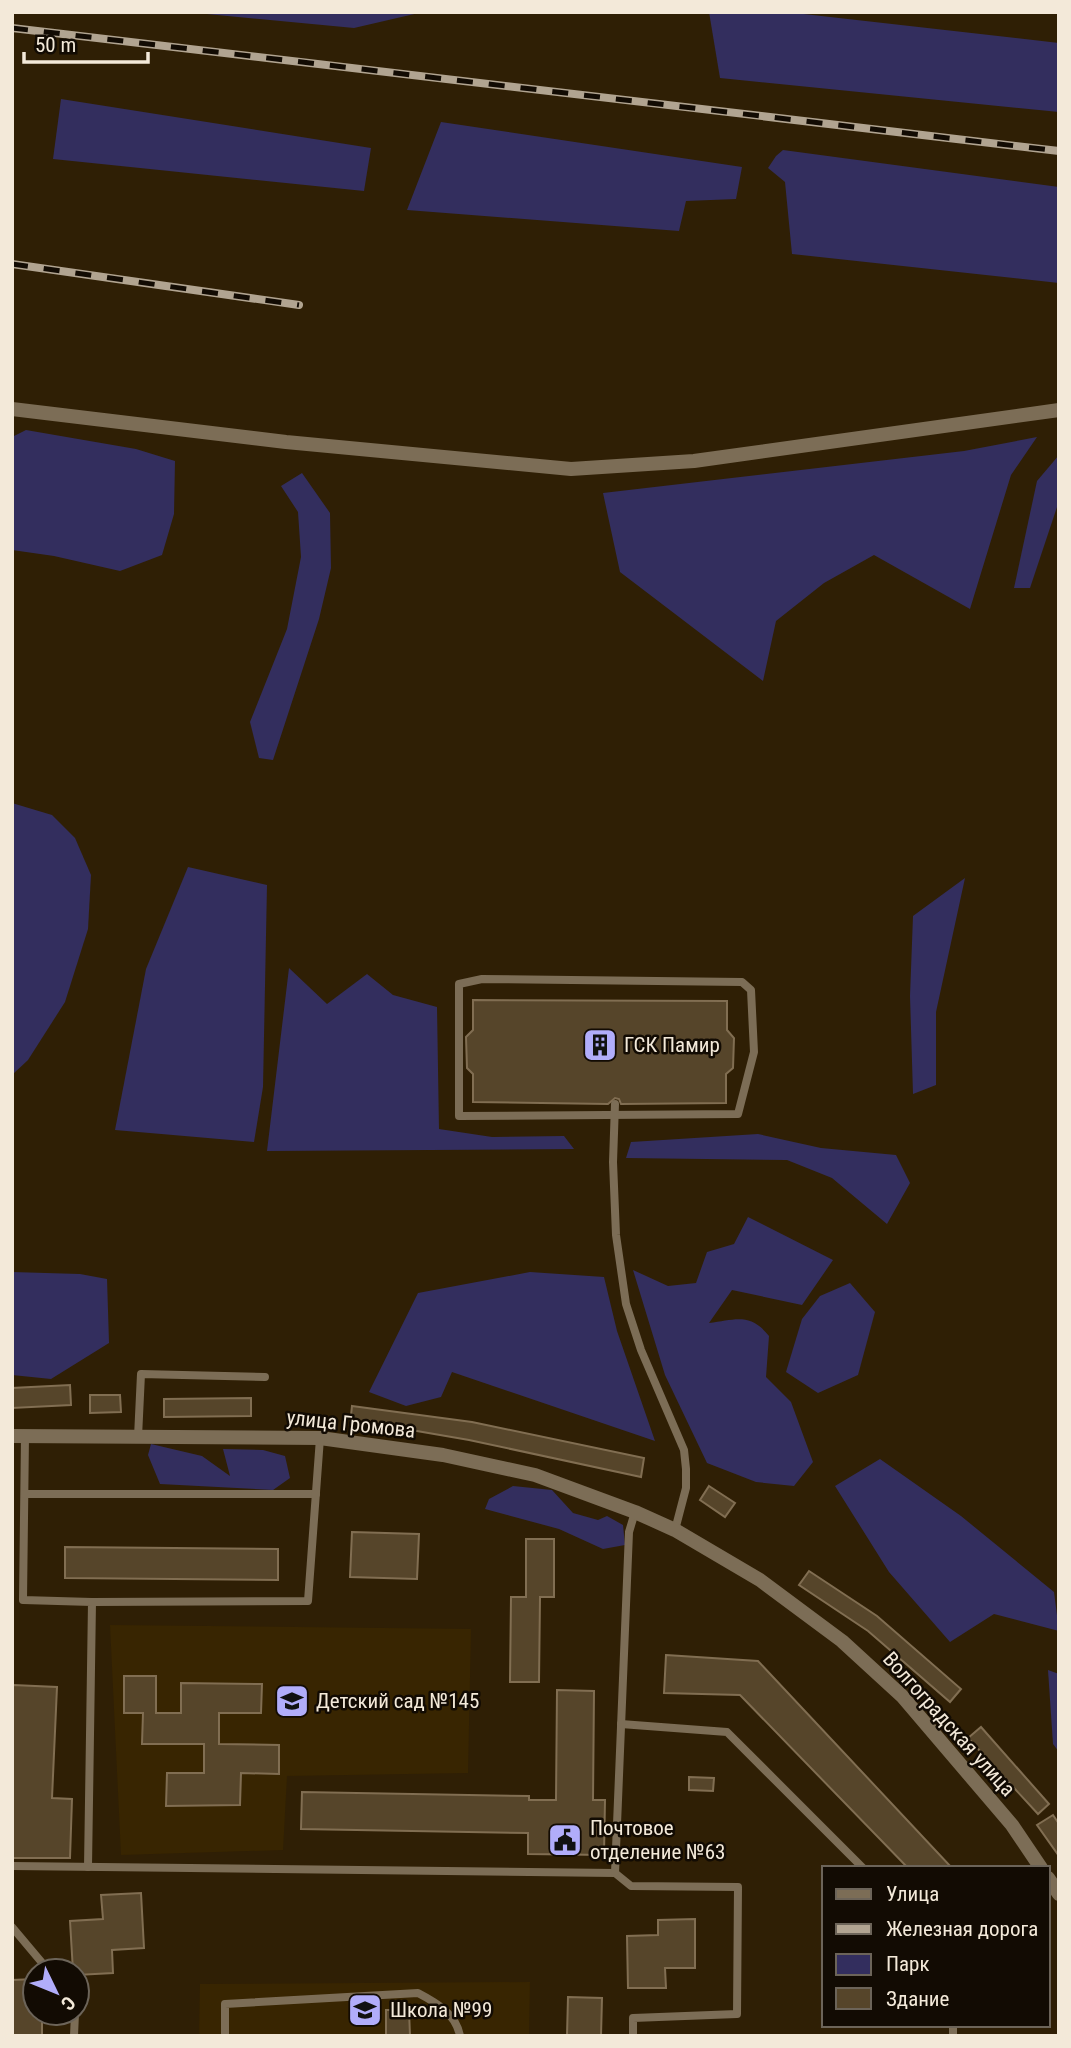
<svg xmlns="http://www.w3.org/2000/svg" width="1071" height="2048" viewBox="0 0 1071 2048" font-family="'Roboto Condensed',sans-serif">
<rect width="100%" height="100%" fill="#2f1f05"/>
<g fill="#382501">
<polygon points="110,1625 471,1629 468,1773 287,1776 283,1850 121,1855"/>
<polygon points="530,1982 529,2036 199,2036 200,1984"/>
</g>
<g fill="#332e5e">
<polygon points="186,12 423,12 354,28"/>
<polygon points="709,12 786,12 1059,43 1059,112 720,78"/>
<polygon points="61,99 371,148 364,191 53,159"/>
<polygon points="441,122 742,167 736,199 686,201 679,231 407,210"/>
<polygon points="783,150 1059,187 1059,283 792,254 785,182 768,168 776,156"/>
<polygon points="26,430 136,449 175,461 174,514 162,555 120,571 54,556 12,550 12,437"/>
<polygon points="1037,437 1011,475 970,609 874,555 824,583 776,621 763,681 620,572 603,493 964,451"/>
<polygon points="1059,455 1059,501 1030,588 1014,588 1037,481"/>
<polygon points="302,473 330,513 331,568 319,619 273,760 259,758 250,722 287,629 301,557 298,512 281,486"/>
<polygon points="12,803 52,815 75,838 91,875 88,929 65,1002 28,1060 12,1075"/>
<polygon points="188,867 267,885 263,1087 254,1142 115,1130 146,969"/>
<polygon points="965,878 936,1012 936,1085 913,1094 910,996 913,916"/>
<polygon points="289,968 327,1004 367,974 393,995 437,1007 439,1129 492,1137 564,1136 574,1149 267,1151"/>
<polygon points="758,1134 821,1148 896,1155 910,1183 887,1224 832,1178 787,1160 626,1158 631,1142"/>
<path d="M748 1217 833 1260 802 1305 732 1290 709 1323C735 1320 750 1312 769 1336L766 1377 791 1402 813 1462 794 1486 756 1482 707 1463 665 1375 633 1270 668 1286 696 1283 707 1252 734 1244Z"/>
<polygon points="12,1272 80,1274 107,1279 109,1343 51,1379 12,1375"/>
<polygon points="530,1272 604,1277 617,1331 655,1441 452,1372 441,1397 406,1406 369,1392 418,1293"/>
<polygon points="850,1283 875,1312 858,1375 818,1393 786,1372 802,1319 820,1296"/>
<polygon points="151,1444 202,1456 230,1476 223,1449 263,1450 285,1456 290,1478 273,1490 160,1484 148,1455"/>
<polygon points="880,1459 961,1516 1054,1592 1059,1631 994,1614 950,1642 889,1572 835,1486"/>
<polygon points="513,1486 552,1490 573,1513 598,1520 607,1516 623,1525 625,1545 603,1549 559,1529 485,1509 489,1499"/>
<polygon points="1048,1670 1059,1674 1059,1752 1053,1744"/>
</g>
<g fill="#56452a" stroke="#816e52" stroke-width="2">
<polygon points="473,1000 727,1001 727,1030 734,1038 733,1068 726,1074 726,1103 621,1104 619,1099 615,1098 608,1104 473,1102 473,1074 467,1068 466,1037 473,1030"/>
<polygon points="70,1385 71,1405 12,1408 12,1388"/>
<polygon points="90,1395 120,1395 121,1412 90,1413"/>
<polygon points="251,1398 251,1416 164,1417 164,1399"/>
<polygon points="352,1406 472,1422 644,1458 641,1477 469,1440 411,1430 350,1425"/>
<polygon points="709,1486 735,1503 725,1517 700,1500"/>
<polygon points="352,1532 419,1534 417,1579 350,1577"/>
<polygon points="526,1539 554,1539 554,1597 540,1597 539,1682 510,1682 511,1597 526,1597"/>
<polygon points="65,1547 278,1549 278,1580 65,1578"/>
<polygon points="809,1571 877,1616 961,1689 950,1702 868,1631 799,1585"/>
<polygon points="666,1655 758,1661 952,1868 908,1868 740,1695 664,1693"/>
<polygon points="124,1676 156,1676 156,1713 181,1713 181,1683 262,1684 261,1713 219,1713 219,1744 279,1745 279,1774 241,1773 240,1805 166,1806 167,1773 204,1773 204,1744 142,1744 143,1713 124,1713"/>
<polygon points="13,1685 57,1687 52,1798 72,1799 70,1858 12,1858"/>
<polygon points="557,1690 594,1691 593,1800 605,1800 604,1855 528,1854 528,1833 301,1829 302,1792 529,1796 529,1800 556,1800"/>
<polygon points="981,1727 1049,1804 1038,1814 968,1738"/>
<polygon points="689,1777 714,1778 713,1791 689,1790"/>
<polygon points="1053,1815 1059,1824 1059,1856 1037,1825"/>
<polygon points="141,1893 144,1948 112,1950 113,1973 77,1975 77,1971 73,1971 70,1921 103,1919 101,1895"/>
<polygon points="695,1919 695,1968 665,1968 666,1988 628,1988 627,1936 658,1935 658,1920"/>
<polygon points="35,1979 35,2013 42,2013 42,2036 12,2036 12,1980"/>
<polygon points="568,1997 602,1998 601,2036 567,2036"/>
<polygon points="386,2010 409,2010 410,2036 386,2036"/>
</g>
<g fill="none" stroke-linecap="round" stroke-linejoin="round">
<g stroke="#7c6d56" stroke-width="8">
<polygon points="482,979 742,982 751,990 754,1052 738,1114 459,1116 459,984"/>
<polyline points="615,1104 613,1162 616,1235 626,1304 641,1350 684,1450 686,1469 686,1488 675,1530"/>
<polyline points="25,1436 23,1600 92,1602 88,1867"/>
<polyline points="138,1437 141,1374 265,1377"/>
<polyline points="25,1494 316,1494"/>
<polyline points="92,1602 308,1601 320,1438"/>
<polyline points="621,1724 727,1732 863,1868"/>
<polyline points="12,1866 615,1873 631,1886 738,1887 737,2014 633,2018 633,2036"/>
<polyline points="615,1873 629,1532 635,1512"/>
<polyline points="12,1927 49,1971"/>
<polyline points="74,2036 75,2013"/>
<path d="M225 2036V2004L418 1993C437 2003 456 2014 460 2036"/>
<polyline points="953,2036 953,2025"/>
</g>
<g stroke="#7c6d56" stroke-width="14">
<polyline points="12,409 286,442 571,469 694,461 1059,410"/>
<polyline points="12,1436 320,1438 443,1455 535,1475 635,1512 675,1530 760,1580 842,1641 902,1696 1012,1825 1041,1868"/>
<polyline points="1048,1878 1059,1894"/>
</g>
<g stroke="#b1a491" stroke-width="8">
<g id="rail">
<polyline points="12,28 1059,151"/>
<polyline points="12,264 299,305"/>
</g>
</g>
<use href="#rail" stroke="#120b03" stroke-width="5" stroke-dasharray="16" stroke-linecap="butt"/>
</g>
<defs>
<g id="building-square" transform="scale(1.75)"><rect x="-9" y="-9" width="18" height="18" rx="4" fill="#b1adfa" stroke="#120b03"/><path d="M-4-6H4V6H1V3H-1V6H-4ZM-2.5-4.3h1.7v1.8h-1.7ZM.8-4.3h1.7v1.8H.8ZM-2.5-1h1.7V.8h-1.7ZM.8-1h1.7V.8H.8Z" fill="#111"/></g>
<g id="school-square" transform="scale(1.75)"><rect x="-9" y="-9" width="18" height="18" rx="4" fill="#b1adfa" stroke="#120b03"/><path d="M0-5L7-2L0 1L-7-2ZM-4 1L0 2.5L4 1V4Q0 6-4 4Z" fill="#111"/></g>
<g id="civic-square" transform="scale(1.75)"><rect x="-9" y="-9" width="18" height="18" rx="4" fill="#b1adfa" stroke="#120b03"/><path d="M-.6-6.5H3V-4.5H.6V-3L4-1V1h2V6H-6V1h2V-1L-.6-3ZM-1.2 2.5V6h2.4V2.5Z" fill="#111"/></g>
</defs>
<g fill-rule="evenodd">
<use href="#building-square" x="600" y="1045"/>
<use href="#school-square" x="292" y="1701"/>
<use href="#civic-square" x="565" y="1840"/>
<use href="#school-square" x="365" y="2010"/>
</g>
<g text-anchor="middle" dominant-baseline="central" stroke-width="5" stroke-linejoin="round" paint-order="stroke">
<g font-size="21" fill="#f3e9d9" stroke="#120b03" text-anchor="start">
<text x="624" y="1045">ГСК Памир</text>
<text x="316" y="1701">Детский сад №145</text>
<text x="590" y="1828">Почтовое<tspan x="590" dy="24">отделение №63</tspan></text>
<text x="390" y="2010">Школа №99</text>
</g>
<g font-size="21" fill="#f3e9d9" stroke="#120b03">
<text transform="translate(351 1424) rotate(6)">улица Громова</text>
<text transform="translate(949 1724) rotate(48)">Волгоградская улица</text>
</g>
</g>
<rect width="1071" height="2048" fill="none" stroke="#f3e9d9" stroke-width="28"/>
<rect x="822" y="1866" width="228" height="161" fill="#120b03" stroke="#6c6459" stroke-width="2"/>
<rect x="836" y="1889" width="35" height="10" fill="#7c6d56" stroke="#6c6459" stroke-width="2"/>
<text x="886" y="1901" font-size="21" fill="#f3e9d9">Улица</text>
<rect x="836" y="1924" width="35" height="10" fill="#b1a491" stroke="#6c6459" stroke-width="2"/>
<text x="886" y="1936" font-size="21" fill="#f3e9d9">Железная дорога</text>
<rect x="836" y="1954" width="35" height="21" fill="#332e5e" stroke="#6c6459" stroke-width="2"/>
<text x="886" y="1971" font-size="21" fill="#f3e9d9">Парк</text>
<rect x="836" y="1988" width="35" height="21" fill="#56452a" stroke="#6c6459" stroke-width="2"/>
<text x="886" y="2006" font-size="21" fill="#f3e9d9">Здание</text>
<g transform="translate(56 1992) rotate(133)"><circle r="33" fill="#120b03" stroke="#6c6459" stroke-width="2"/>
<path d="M0-5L12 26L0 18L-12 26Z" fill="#b1adfa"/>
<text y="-10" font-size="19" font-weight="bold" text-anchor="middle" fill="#f3e9d9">С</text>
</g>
<path d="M24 52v10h124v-10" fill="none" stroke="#f3e9d9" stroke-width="3.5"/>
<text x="35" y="52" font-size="21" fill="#f3e9d9" stroke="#120b03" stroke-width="5" paint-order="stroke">50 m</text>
</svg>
